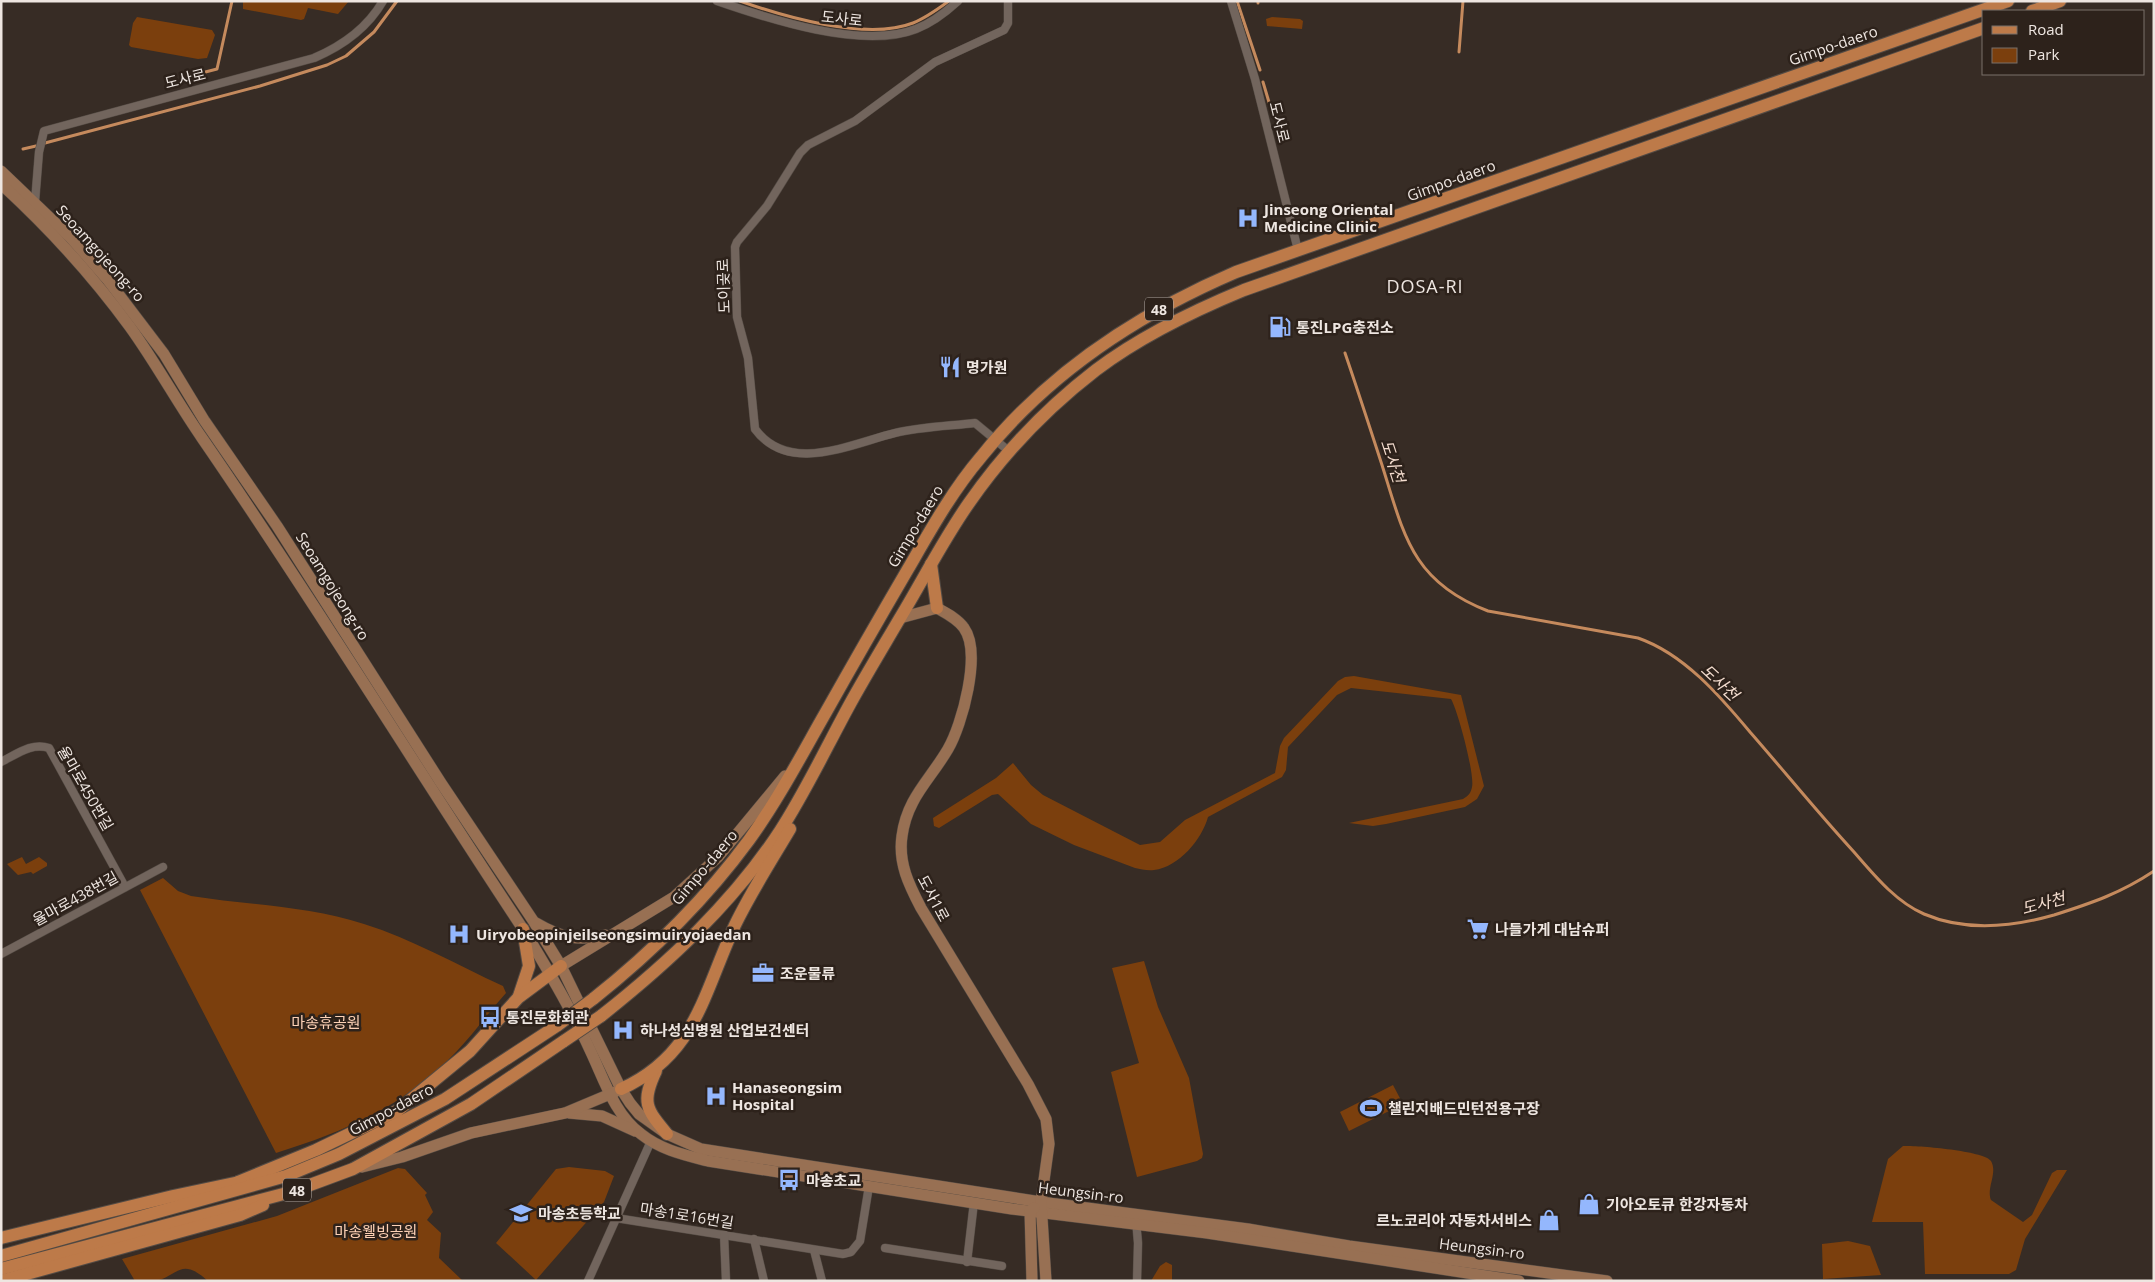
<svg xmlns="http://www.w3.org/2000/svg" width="2155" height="1282" viewBox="0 0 2155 1282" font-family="'Open Sans','Noto Sans KR',sans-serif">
<rect width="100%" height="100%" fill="#372c25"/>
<g fill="#7b3f0d">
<polygon points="243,1 349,1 338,14 308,8 304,19 301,20 243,9"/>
<polygon points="137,17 212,30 215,35 207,58 198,59 131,47 129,45 133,23"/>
<polygon points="1272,17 1300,19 1303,21 1302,29 1267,26 1266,19"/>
<path d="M1354 676 1461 695 1484 786 1477 799 1465 807 1386 824 1373 826 1349 823 1463 799C1468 796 1471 793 1472 787 1475 775 1458 711 1451 699L1351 688 1337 695 1288 747 1286 770 1282 777 1208 817C1202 839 1179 867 1154 870 1147 871 1141 869 1135 868L1074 845 1031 824 998 794 992 795 939 828 934 826 933 818 996 778 1013 763 1031 785 1043 795 1140 845 1160 842 1185 820 1275 773 1280 746 1284 738 1338 681 1345 677Z"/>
<polygon points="22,857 26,864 39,857 47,863 47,866 33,874 31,872 18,875 7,864"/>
<path d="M163 878 178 891 191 896C248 905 308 906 364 924 412 939 457 965 503 986L506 993C489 1012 474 1033 457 1051 405 1106 346 1131 276 1153L140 890Z"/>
<polygon points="1144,961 1158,1007 1189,1078 1203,1154 1202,1158 1197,1161 1137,1177 1111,1072 1139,1063 1112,968"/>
<polygon points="1393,1085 1403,1104 1349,1131 1340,1112"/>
<path d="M1903 1146C1916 1145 1986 1151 1991 1161 1998 1173 1986 1188 1991 1200L2023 1222 2032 1215 2052 1173 2057 1170H2067L2025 1239 2016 1270 2009 1274H1925L1923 1222H1872L1888 1159Z"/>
<polygon points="569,1167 605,1171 614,1176 604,1202 536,1280 496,1243 556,1169"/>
<path d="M398 1168 405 1169 427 1193 425 1195 433 1212 427 1220 441 1233 439 1258 463 1281H208C180 1256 179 1276 155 1281 149 1282 141 1281 135 1281L122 1259 277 1216Z"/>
<polygon points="1848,1241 1870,1246 1881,1275 1823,1279 1822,1244"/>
<polygon points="1166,1262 1172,1265 1172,1281 1151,1281 1160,1266"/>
</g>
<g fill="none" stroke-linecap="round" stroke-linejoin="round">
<g stroke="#c58a5d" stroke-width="3">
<path d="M740 1C785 17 867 41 913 23 926 18 938 9 949 1"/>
<polyline points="1237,1 1260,70"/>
<polyline points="1258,1 1258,3"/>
<polyline points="1459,52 1463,1"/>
<polyline points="1263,82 1271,109"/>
<polyline points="179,85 186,77 217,69 232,1"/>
<polyline points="45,143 260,86 327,65 346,56 374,32 397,1"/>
<polyline points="23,149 36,146"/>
<path d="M1345 353C1358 391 1370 428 1382 465 1404 535 1412 582 1488 611L1638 638C1684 654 1720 696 1750 732 1785 772 1818 813 1854 852 1874 875 1896 902 1924 914 1966 932 2012 927 2054 915 2092 903 2121 893 2154 871"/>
</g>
<g stroke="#544b44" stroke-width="9">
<g id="street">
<path d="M717 1C769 19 863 50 916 29 932 23 946 12 958 1"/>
<path d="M1008 1V23L1004 30 935 62 855 121 808 145 800 153 767 206 737 242 735 247 737 317 748 358 755 429C789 475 850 444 895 433 920 427 949 426 975 423L1010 452"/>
<polyline points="1231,1 1255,79 1298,250"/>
<path d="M35 202 39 152 44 131 314 58C342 46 368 27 383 1"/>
<path d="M1 762C17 754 32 742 49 748L125 887"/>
<polyline points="1,954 163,867"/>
<polyline points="616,1218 843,1254 851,1252 860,1241 869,1186"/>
<polyline points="1136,1220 1138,1243 1137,1281"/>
<polyline points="724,1234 726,1281"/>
<polyline points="754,1239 764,1281"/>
<polyline points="885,1248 1002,1266"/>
<polyline points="814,1250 822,1281"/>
<polyline points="967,1262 974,1202"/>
<polyline points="588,1281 651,1141"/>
</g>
</g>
<g stroke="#544b44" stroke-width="12">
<g id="secondary">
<polyline points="1,171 71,238 107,279 164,354 204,420 277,526 441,783 534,922 561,966 621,1089 630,1103 639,1114 667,1134 701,1149 1041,1202 1248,1229 1349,1246 1607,1281"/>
<path d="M1 184C48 227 92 275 130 327 156 363 177 402 202 438 313 599 415 766 523 929 547 968 571 1008 590 1050 604 1079 614 1114 641 1134 661 1150 685 1155 708 1161L1012 1209 1207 1233 1519 1281"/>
<path d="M900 618 937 608C946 613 958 619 964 628 982 653 962 725 948 749 930 780 907 798 902 836 898 863 909 885 921 908L1028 1084 1046 1119 1049 1144 1041 1202 1046 1281"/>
<path d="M536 923C560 937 578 942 605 935"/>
<polyline points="561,966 674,897 718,857 785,776"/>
<polyline points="569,1113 602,1116 635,1131"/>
<polyline points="362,1167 402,1157 471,1133 565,1113 615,1092"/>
<polyline points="1032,1281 1030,1211 1034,1208"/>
</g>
</g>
<g stroke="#544b44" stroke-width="14">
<g id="primary">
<polyline points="2032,11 2060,1"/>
<polyline points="931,564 937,608"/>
<polyline points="519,996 529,966 523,929"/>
<path d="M593 999C651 953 705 900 749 840 778 800 802 754 826 712 853 664 880 617 908 569 930 531 952 491 981 457 1048 373 1138 314 1236 272L2008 1"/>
<path d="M601 1016C668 963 733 903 780 831 806 791 827 746 850 704 866 675 883 647 900 618 923 580 943 540 969 503 1003 454 1048 407 1096 370 1141 336 1193 311 1244 290L1984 28"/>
<path d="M656 1071C641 1102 646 1109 667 1134"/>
<path d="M621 1089C696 1055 703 994 735 925 751 892 771 861 790 829"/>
<polyline points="238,1182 316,1150 397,1111 470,1051 518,998 561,966"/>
<polyline points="1,1238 173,1196 244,1181"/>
<polyline points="1,1256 286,1176 339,1154 445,1099 558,1025"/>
<polyline points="1,1269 291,1192 353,1169 471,1104 564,1041"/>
<polyline points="1,1281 240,1215 263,1205"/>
</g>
</g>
<use href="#street" stroke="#72655d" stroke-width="8"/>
<use href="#secondary" stroke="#987053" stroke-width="11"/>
<use href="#primary" stroke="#bd7a49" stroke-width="12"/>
<g stroke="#544b44" stroke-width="14" stroke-linecap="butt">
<g id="primary-bridge">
<polyline points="558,1025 593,999"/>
<polyline points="564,1041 601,1016"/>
</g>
</g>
<use href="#primary-bridge" stroke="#bd7a49" stroke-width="12"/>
</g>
<defs>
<g id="hospital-bare" transform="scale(1.725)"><path d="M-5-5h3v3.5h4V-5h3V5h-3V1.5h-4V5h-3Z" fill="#94b7fd" stroke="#2d221b" stroke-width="2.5" paint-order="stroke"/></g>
<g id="fuel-bare" transform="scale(1.725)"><path d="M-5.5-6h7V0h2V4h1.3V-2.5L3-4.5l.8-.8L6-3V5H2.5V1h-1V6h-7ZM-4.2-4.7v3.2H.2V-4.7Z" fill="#94b7fd" stroke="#2d221b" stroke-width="2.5" paint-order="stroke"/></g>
<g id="restaurant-bare" transform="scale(1.725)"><path d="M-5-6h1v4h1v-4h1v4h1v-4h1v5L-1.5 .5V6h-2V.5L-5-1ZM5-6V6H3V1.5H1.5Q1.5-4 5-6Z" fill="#94b7fd" stroke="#2d221b" stroke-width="2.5" paint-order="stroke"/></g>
<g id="supermarket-bare" transform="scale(1.725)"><path d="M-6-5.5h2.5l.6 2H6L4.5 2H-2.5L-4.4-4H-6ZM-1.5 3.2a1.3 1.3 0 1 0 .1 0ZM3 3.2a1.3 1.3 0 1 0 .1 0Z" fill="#94b7fd" stroke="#2d221b" stroke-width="2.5" paint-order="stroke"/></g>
<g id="office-bare" transform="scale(1.725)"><path d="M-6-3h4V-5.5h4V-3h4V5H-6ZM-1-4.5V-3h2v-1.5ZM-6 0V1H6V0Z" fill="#94b7fd" stroke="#2d221b" stroke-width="2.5" paint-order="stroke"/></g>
<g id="bus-bare" transform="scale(1.725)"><path d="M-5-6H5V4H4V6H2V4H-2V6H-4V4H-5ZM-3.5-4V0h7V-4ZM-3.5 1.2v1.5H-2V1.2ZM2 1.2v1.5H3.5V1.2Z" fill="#94b7fd" stroke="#2d221b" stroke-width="2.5" paint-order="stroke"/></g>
<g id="stadium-bare" transform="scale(1.725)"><path d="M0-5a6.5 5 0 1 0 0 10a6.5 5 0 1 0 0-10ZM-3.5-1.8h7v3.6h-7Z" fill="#94b7fd" stroke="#2d221b" stroke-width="2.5" paint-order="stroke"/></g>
<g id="shop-bare" transform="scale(1.725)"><path d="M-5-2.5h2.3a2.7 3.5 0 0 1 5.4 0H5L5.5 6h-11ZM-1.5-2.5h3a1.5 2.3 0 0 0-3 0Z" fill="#94b7fd" stroke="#2d221b" stroke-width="2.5" paint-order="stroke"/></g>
<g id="school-bare" transform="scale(1.725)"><path d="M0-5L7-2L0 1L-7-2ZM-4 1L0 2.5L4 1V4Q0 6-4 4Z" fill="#94b7fd" stroke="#2d221b" stroke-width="2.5" paint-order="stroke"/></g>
</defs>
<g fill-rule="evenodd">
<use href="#hospital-bare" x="1248" y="218"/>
<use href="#fuel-bare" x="1280" y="327"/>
<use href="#restaurant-bare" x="950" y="367"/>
<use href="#supermarket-bare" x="1478" y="929"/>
<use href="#hospital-bare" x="459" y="934"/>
<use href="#office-bare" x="763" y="973"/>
<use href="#bus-bare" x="490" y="1017"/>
<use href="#hospital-bare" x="623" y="1030"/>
<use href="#hospital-bare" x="716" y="1096"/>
<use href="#stadium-bare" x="1371" y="1108"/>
<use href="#bus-bare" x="789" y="1180"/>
<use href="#shop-bare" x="1589" y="1204"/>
<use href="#school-bare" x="521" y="1213"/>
<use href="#shop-bare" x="1549" y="1220"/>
</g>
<g text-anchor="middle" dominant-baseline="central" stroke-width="5" stroke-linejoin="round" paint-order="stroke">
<g fill="#2d221b" stroke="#b4aba6" stroke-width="1">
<rect x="1145" y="297.5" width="28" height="23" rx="4"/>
<rect x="283" y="1178.5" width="28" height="23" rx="4"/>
</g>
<g font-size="14" font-weight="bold" fill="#eee6e1">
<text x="1159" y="309">48</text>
<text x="297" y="1190">48</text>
</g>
<g font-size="15" fill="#eee6e1" stroke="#2d221b">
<text transform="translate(842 18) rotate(6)">도사로</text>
<text transform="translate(1833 45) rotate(-19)">Gimpo-daero</text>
<text transform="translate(185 78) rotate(-14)">도사로</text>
<text transform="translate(1280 122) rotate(76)">도사로</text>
<text transform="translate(1451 180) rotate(-20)">Gimpo-daero</text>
<text transform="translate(101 253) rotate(48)">Seoamgojeong-ro</text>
<text transform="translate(723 286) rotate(-92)">도이곶로</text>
<text transform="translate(915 526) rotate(-59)">Gimpo-daero</text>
<text transform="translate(333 586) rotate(58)">Seoamgojeong-ro</text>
<text transform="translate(86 788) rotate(60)">율마로450번길</text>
<text transform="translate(704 867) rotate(-50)">Gimpo-daero</text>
<text transform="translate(75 898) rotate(-29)">율마로438번길</text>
<text transform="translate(934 898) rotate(62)">도사1로</text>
<text transform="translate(391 1109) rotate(-28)">Gimpo-daero</text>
<text transform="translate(1081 1192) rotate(7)">Heungsin-ro</text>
<text transform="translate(687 1215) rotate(9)">마송1로16번길</text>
<text transform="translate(1482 1248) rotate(7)">Heungsin-ro</text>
</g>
<g font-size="15" font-weight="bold" fill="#eee6e1" stroke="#2d221b" text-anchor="start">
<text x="1264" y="209">Jinseong Oriental<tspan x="1264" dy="17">Medicine Clinic</tspan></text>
<text x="1296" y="327">통진LPG충전소</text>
<text x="966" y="367">명가원</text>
<text x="1495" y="929">나들가게 대남슈퍼</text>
<text x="476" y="934">Uiryobeopinjeilseongsimuiryojaedan</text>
<text x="780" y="973">조운물류</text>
<text x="506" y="1017">통진문화회관</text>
<text x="640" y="1030">하나성심병원 산업보건센터</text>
<text x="732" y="1087">Hanaseongsim<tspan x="732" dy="17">Hospital</tspan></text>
<text x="1388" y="1108">챌린지배드민턴전용구장</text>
<text x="806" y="1180">마송초교</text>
<text x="1606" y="1204">기아오토큐 한강자동차</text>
<text x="538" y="1213">마송초등학교</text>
<text x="1532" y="1220" text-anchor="end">르노코리아 자동차서비스</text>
</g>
<g font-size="15" fill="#fdd1b5" stroke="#2d221b">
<text x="326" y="1022">마송휴공원</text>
<text x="376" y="1231">마송웰빙공원</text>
</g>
<g font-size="16" font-style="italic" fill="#f4ddcf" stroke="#2d221b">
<text transform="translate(1393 461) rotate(72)">도사천</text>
<text transform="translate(1720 682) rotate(43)">도사천</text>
<text transform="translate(2043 903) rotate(-15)">도사천</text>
</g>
<g font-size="18" letter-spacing="1" fill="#eee6e1" stroke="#2d221b">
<text x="1425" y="286">DOSA-RI</text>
</g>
</g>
<rect width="2155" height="1282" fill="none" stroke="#eee6e1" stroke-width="5"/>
<rect x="1982" y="10" width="162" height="65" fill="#2d221b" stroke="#7a706a"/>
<rect x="1992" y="26" width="25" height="8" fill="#bd7a49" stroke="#7a706a"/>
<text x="2028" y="35" font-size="15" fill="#eee6e1">Road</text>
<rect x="1992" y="48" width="25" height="15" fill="#7b3f0d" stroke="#7a706a"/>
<text x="2028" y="60" font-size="15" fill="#eee6e1">Park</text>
</svg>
